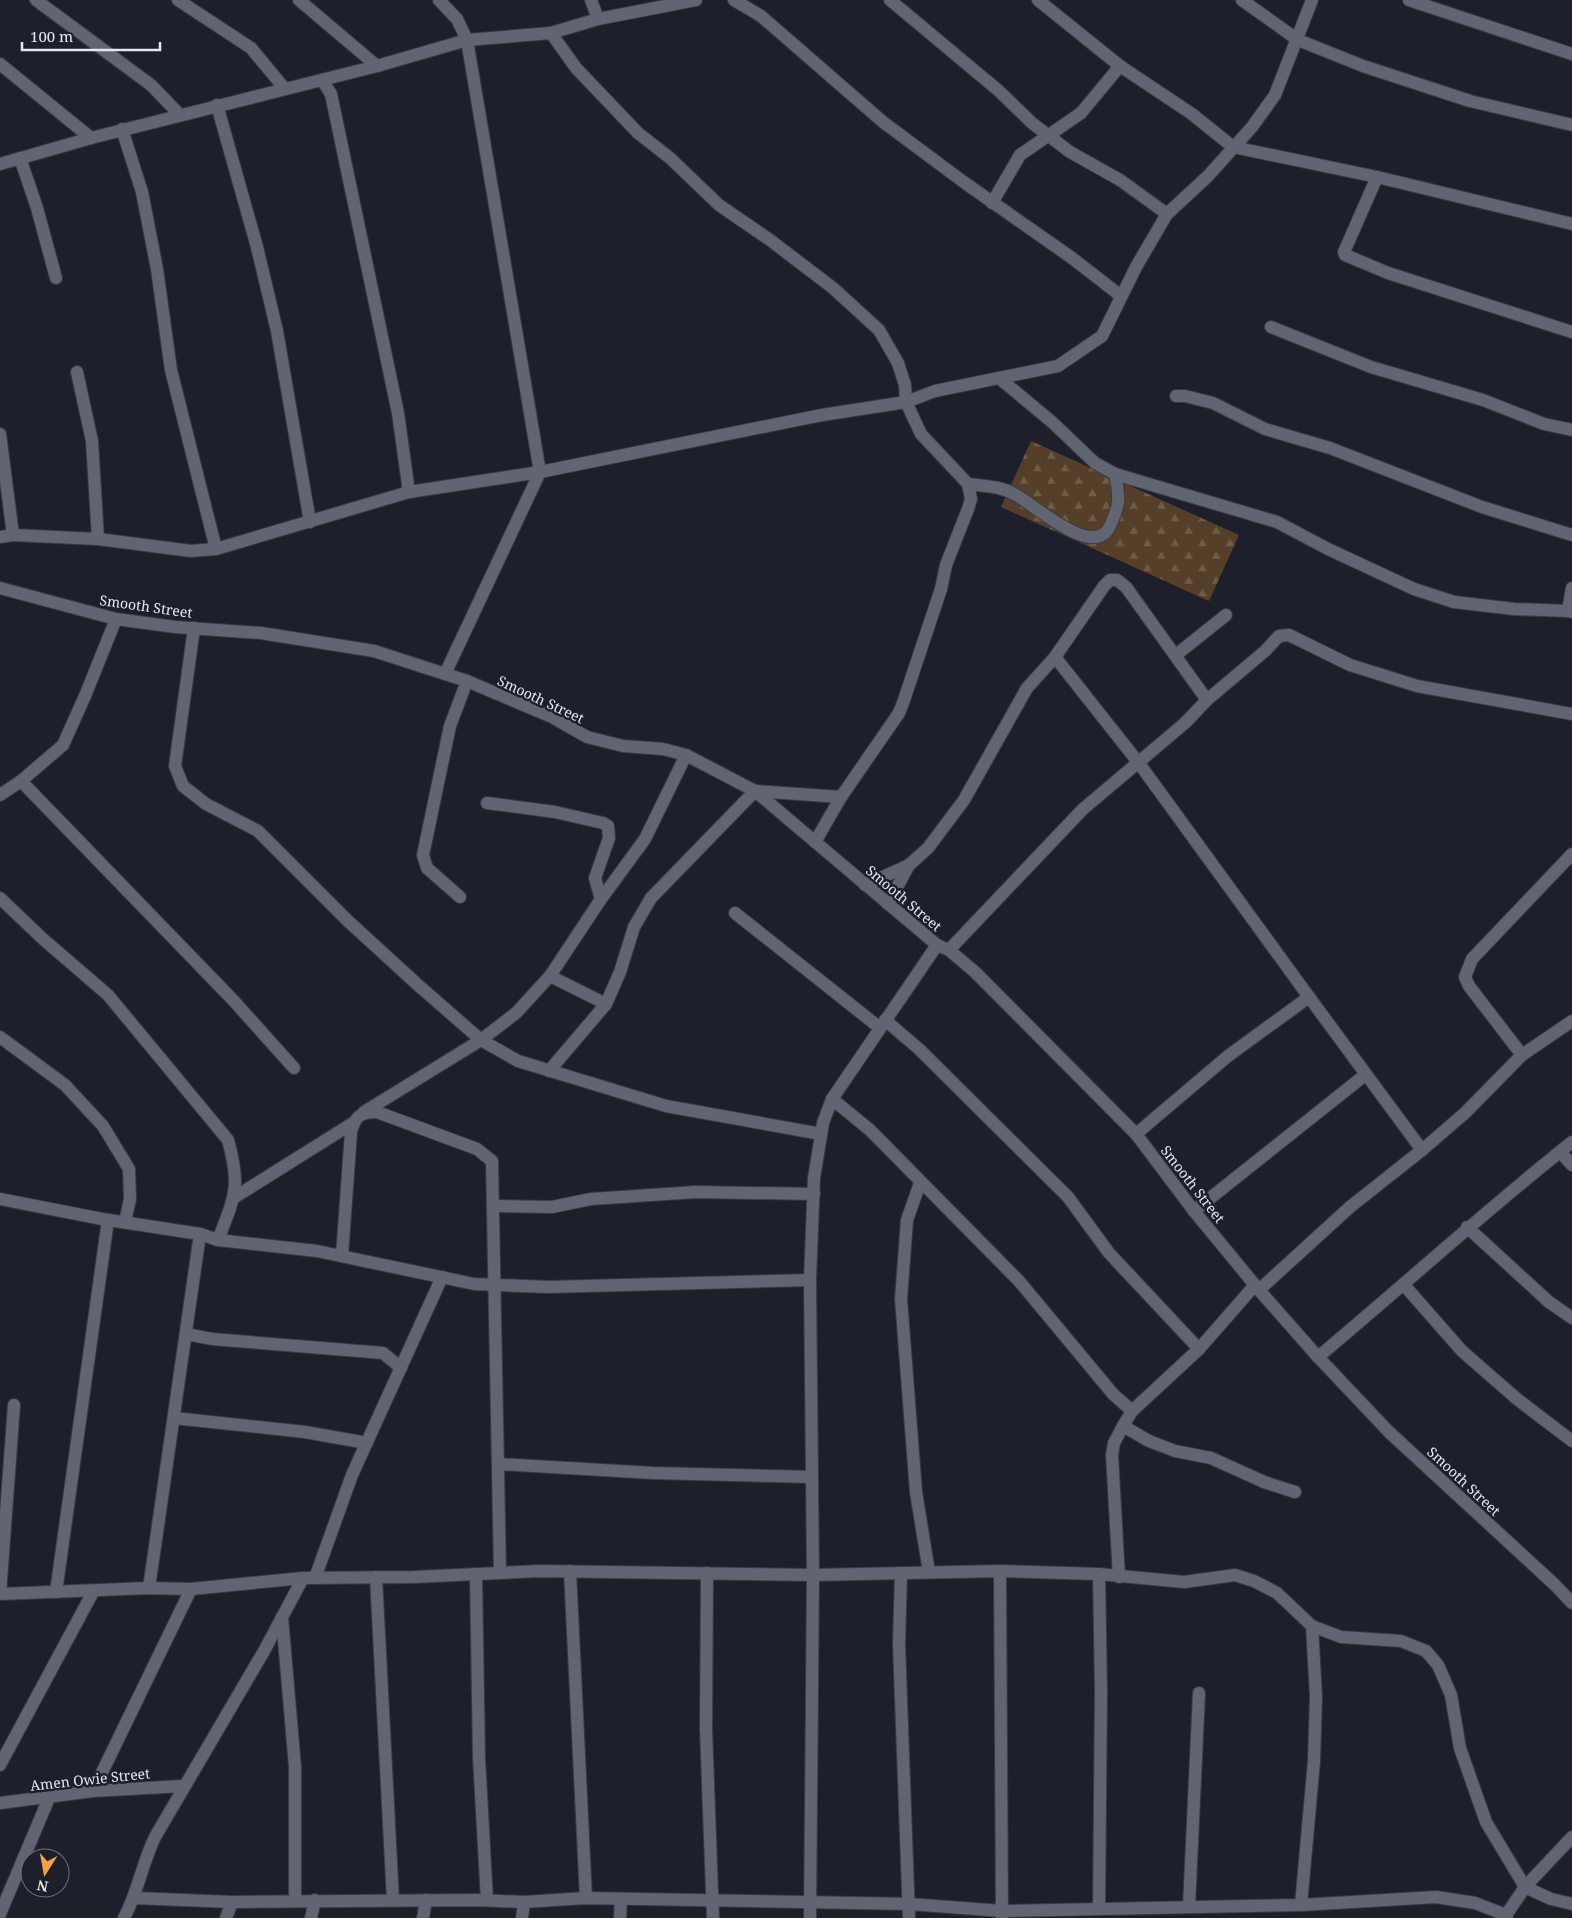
<svg xmlns="http://www.w3.org/2000/svg" width="1572" height="1918" viewBox="0 0 1572 1918" font-family="'Noto Serif',serif">
<defs>
<pattern id="forest-firs" width="22" height="20" patternUnits="userSpaceOnUse" patternTransform="scale(1.25)"><rect width="22" height="20" fill="#563f29"/><path d="M5 1l3.5 6h-7zM16 11l3.5 6h-7z" fill="#6e5b48"/></pattern>
</defs>
<rect width="100%" height="100%" fill="#1d202b"/>
<polygon fill="url(#forest-firs)" points="1031,441 1239,535 1209,601 1001,507"/>
<g fill="none" stroke-linecap="round" stroke-linejoin="round">
<g stroke="#383b43" stroke-width="14">
<g id="minor">
<polyline points="36,0 151,85 179,114"/>
<polyline points="178,0 251,48 285,89"/>
<polyline points="299,0 377,66"/>
<polyline points="439,0 457,19 467,40 540,472 445,674"/>
<polyline points="591,0 598,19"/>
<polyline points="734,0 761,16 883,122 965,183 1072,258 1121,296"/>
<polyline points="890,0 999,91 1032,123 1070,152 1120,180 1167,214"/>
<polyline points="1038,0 1120,66 1192,114 1233,147 1377,177 1572,224"/>
<polyline points="1242,0 1298,40 1363,66 1470,101 1572,125"/>
<polyline points="1409,0 1572,54"/>
<polyline points="551,33 576,68 638,133 670,158 719,205 770,240 833,288 879,330 898,363 905,385 906,402 921,434 968,484 971,499 968,509 946,565 941,589 904,700 899,713 841,797 815,842"/>
<polyline points="0,64 91,138"/>
<polyline points="322,80 331,94 398,413 409,492"/>
<polyline points="217,105 257,247 277,331 310,522"/>
<polyline points="122,129 142,192 157,269 171,370 216,549"/>
<polyline points="20,158 37,208 56,278"/>
<polyline points="0,164 91,138 377,66 467,40 551,33 598,19 696,0"/>
<polyline points="1377,177 1344,252 1345,255 1388,273 1572,332"/>
<polyline points="992,203 1020,155 1081,113 1120,66"/>
<polyline points="1271,327 1371,367 1483,400 1544,424 1572,430"/>
<polyline points="77,372 92,441 98,539"/>
<polyline points="999,378 1052,422 1095,463 1115,474 1277,522 1328,549 1414,589 1454,602 1514,609 1568,611"/>
<polyline points="1176,396 1185,396 1213,403 1265,429 1330,448 1482,507 1572,535"/>
<polyline points="0,434 13,535"/>
<path d="M968 484C985 486 1001 486 1016 495 1036 506 1094 560 1110 526 1120 504 1120 498 1115 474"/>
<polyline points="0,537 13,535 98,539 191,551 216,549 409,492 540,472 822,415 906,402 935,391 1058,366 1102,336 1136,267 1167,214 1208,176 1252,127 1275,95 1312,0"/>
<polyline points="0,588 116,619 175,627 261,633 374,651 467,681 552,717 587,737 623,746 663,749 686,755 755,791 937,945 949,950 975,972 1136,1134 1194,1211 1259,1290 1318,1357 1389,1432 1555,1585 1572,1603"/>
<polyline points="1572,588 1568,611 1572,612"/>
<polyline points="194,628 175,766 183,786 206,804 258,831 348,921 418,985 481,1040 518,1061 666,1106 821,1134"/>
<polyline points="1176,655 1226,615"/>
<polyline points="1055,657 1138,762 1309,997 1228,1056 1136,1134"/>
<polyline points="21,781 233,1000 294,1068"/>
<polyline points="0,795 21,781 63,745 85,696 116,619"/>
<polyline points="487,803 555,812 603,823 608,826 609,838 595,878 601,899"/>
<polyline points="865,885 909,865 928,848 964,800 1027,688 1055,657 1104,586 1110,580 1117,580 1126,587 1207,700"/>
<polyline points="460,897 427,868 423,855 450,726 467,681"/>
<path d="M0 898 43 939 108 995 228 1140C241 1187 235 1196 218 1240"/>
<polyline points="888,904 909,865"/>
<polyline points="735,913 880,1028"/>
<polyline points="949,950 1083,809 1185,723 1207,700 1265,651 1279,636 1289,635 1350,665 1417,686 1572,714"/>
<polyline points="550,976 606,1004"/>
<polyline points="1309,997 1422,1150"/>
<polyline points="885,1020 919,1049 1068,1197 1109,1253 1199,1349"/>
<polyline points="0,1037 65,1085 103,1126 129,1169 130,1199 125,1222"/>
<polyline points="1522,1055 1469,986 1465,977 1472,959 1572,854"/>
<polyline points="549,1071 606,1004 620,972 634,927 651,898 755,791 841,797"/>
<polyline points="832,1099 870,1130 1019,1281 1113,1394 1132,1411 1199,1349 1255,1285"/>
<polyline points="364,1112 481,1040 516,1013 550,976 601,899 645,839 686,755"/>
<polyline points="1560,1152 1572,1165"/>
<polyline points="920,1183 907,1220 901,1299 916,1492 929,1572"/>
<polyline points="235,1197 353,1123"/>
<polyline points="0,1199 102,1219 200,1234 218,1240 317,1251 474,1284 548,1287 810,1280"/>
<polyline points="493,1206 552,1207 591,1199 696,1192 814,1194"/>
<polyline points="1194,1211 1365,1075"/>
<polyline points="1467,1227 1549,1302 1572,1318"/>
<path d="M342 1256 351 1132C355 1116 361 1112 377 1112L477 1149 492 1161 500 1573"/>
<polyline points="1404,1285 1462,1351 1517,1399 1572,1441"/>
<polyline points="1259,1290 1350,1207 1422,1150 1465,1113 1522,1055 1572,1021"/>
<polyline points="186,1334 212,1339 383,1353 401,1368"/>
<path d="M1318 1357C1403 1286 1485 1211 1572 1142"/>
<polyline points="14,1405 0,1594 149,1588 191,1589 303,1578 414,1577 539,1571 813,1575 1000,1571 1099,1574 1184,1582 1235,1575 1254,1581 1277,1593 1312,1626 1341,1637 1401,1641 1426,1651 1438,1665 1451,1695 1460,1748 1486,1822 1525,1887 1551,1899 1572,1904"/>
<polyline points="1132,1411 1123,1426 1149,1441 1175,1451 1211,1458 1264,1482 1295,1492"/>
<polyline points="174,1418 305,1432 367,1443"/>
<polyline points="498,1464 653,1473 812,1477"/>
<polyline points="570,1571 586,1898"/>
<polyline points="1000,1571 1002,1918"/>
<polyline points="707,1573 706,1729 713,1918"/>
<polyline points="901,1573 899,1644 909,1918"/>
<polyline points="476,1574 479,1758 487,1900"/>
<polyline points="1099,1574 1101,1691 1099,1908"/>
<polyline points="376,1577 393,1900"/>
<polyline points="1119,1577 1112,1455 1114,1443 1123,1426"/>
<polyline points="315,1578 352,1475 442,1277"/>
<polyline points="149,1588 200,1234"/>
<polyline points="56,1592 108,1220"/>
<polyline points="282,1617 295,1767 295,1900"/>
<polyline points="0,1765 93,1592"/>
<polyline points="93,1791 191,1589"/>
<polyline points="0,1803 93,1791 183,1786"/>
<polyline points="135,1898 232,1902 477,1900 524,1902 586,1898 909,1904 1002,1911 1301,1905 1436,1897 1475,1903 1506,1915 1507,1918"/>
<polyline points="1301,1905 1314,1761 1316,1697 1312,1626"/>
<polyline points="1189,1907 1199,1693"/>
<polyline points="0,1914 49,1798"/>
<path d="M124 1918C138 1892 142 1864 155 1837L264 1651 303 1578"/>
<polyline points="226,1918 232,1902"/>
<polyline points="311,1918 315,1900"/>
<polyline points="423,1918 426,1900"/>
<polyline points="522,1918 524,1902"/>
<polyline points="620,1918 621,1900"/>
<polyline points="810,1918 813,1575 810,1280 814,1178 823,1123 832,1099 937,945"/>
<polyline points="1504,1918 1525,1887 1572,1837"/>
</g>
</g>
<use href="#minor" stroke="#606571" stroke-width="12"/>
</g>
<g text-anchor="middle" dominant-baseline="central" stroke-width="5" stroke-linejoin="round" paint-order="stroke">
<g font-size="14" fill="#e5e7ef" stroke="#1d202b">
<text transform="translate(146 606) rotate(8)">Smooth Street</text>
<text transform="translate(541 699) rotate(25)">Smooth Street</text>
<text transform="translate(904 898) rotate(40)">Smooth Street</text>
<text transform="translate(1193 1184) rotate(52)">Smooth Street</text>
<text transform="translate(1464 1481) rotate(43)">Smooth Street</text>
<text transform="translate(90 1779) rotate(-6)">Amen Owie Street</text>
</g>
</g>
<g transform="translate(45 1873) rotate(191)"><circle r="24" fill="#1d202b" stroke="#6d7079"/>
<path d="M0-4L9 19L0 12L-9 19Z" fill="#f4a344"/>
<text y="-8" font-size="14" font-weight="bold" text-anchor="middle" fill="#e5e7ef">N</text>
</g>
<path d="M22 42v8h138v-8" fill="none" stroke="#e5e7ef" stroke-width="2.5"/>
<text x="30" y="42" font-size="15" fill="#e5e7ef" stroke="#1d202b" stroke-width="4" paint-order="stroke">100 m</text>
</svg>
